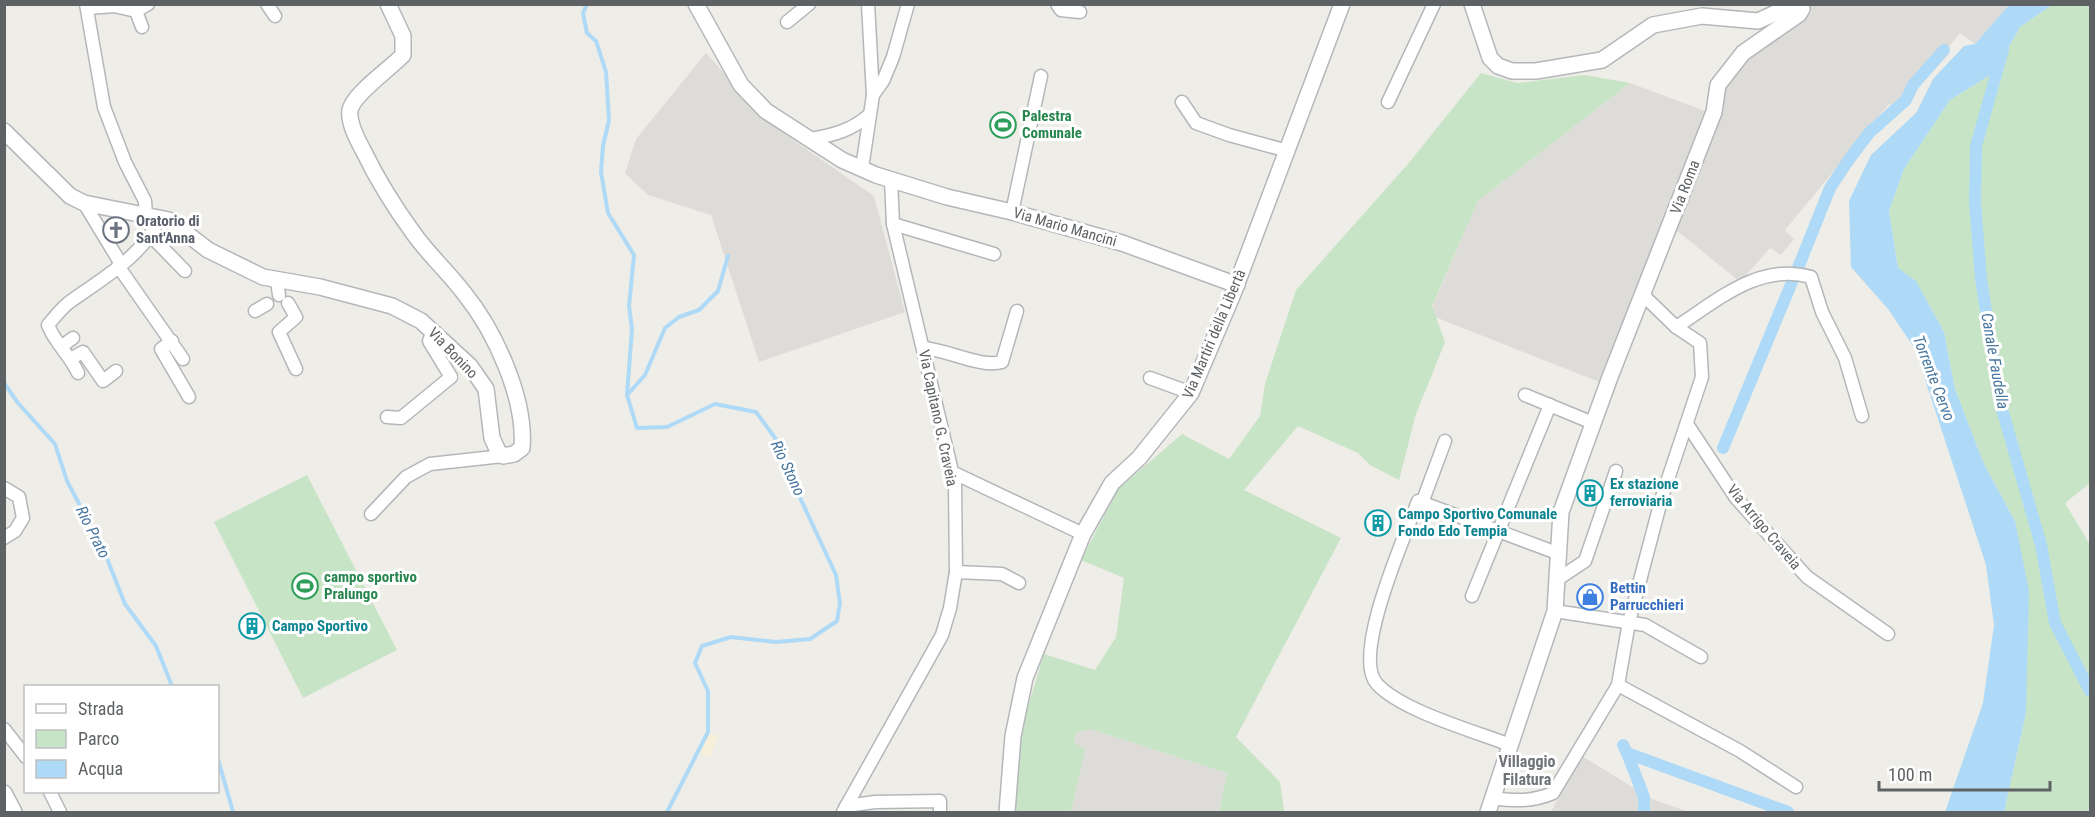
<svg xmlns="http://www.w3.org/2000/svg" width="2095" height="817" viewBox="0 0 2095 817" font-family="'Roboto Condensed',sans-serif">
<rect width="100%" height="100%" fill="#efede7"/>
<g fill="#dedcd9">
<polygon points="1810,5 2009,5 1975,44 1960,33 1898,109 1889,104 1785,230 1794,239 1781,255 1770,248 1740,282 1675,229 1607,385 1435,317 1432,307 1478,201 1630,83 1708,112 1731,73 1811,14"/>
<polygon points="706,53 770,124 874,196 905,312 759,362 711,215 648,195 625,173 636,139"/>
<polygon points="1090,729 1227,773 1219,812 1071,812 1084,749 1073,742 1077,732"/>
<polygon points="1582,756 1652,799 1689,812 1551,812"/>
</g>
<g fill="#c7e4c6">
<polygon points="2052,5 2090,5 2090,483 2065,503 2090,545 2090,812 2004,812 2026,713 2015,521 1984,464 1955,389 1944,332 1916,282 1898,268 1889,211 1904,169 1950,100 1995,72 2020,27"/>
<polygon points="1481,73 1517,83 1584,75 1630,83 1478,201 1432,306 1445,342 1416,414 1399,480 1370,465 1358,453 1298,426 1244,490 1341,538 1236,737 1280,782 1284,812 1219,812 1227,773 1090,729 1077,732 1073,742 1085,749 1071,812 1014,812 1020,732 1044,654 1095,670 1116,637 1124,578 1081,560 1118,489 1182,434 1229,459 1260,416 1265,384 1296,290 1408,164"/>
<polygon points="307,475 397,650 303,698 214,522"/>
</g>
<polygon fill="#f7efd9" points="707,733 718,736 710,757 697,752 704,746 701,745 699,748"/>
<polygon fill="#aedaf7" points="2009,5 2052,5 2020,27 1995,72 1950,100 1904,169 1889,211 1898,268 1916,281 1944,332 1955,389 1984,464 2015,521 2029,591 2026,713 2004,812 1945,812 1983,703 1994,625 1986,565 1915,349 1888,309 1851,267 1849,201 1871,155 1916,113 1933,79 1964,46 1975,44"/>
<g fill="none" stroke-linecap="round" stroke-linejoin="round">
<g stroke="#aedaf7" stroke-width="4">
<polyline points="587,4 583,13 587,33 596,41 606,72 609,120 603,146 601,172 608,213 634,255 629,306 632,329 627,395 637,428 667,427 715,404 756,412 778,442 789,474 836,575 840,603 837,621 810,639 776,642 731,637 702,646 695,663 708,691 708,732 667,812"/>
<polyline points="4,383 18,403 55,444 67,481 104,551 125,604 156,646 172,686"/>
<polyline points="628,394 645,375 665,328 679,317 699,310 718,291 728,256"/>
<polyline points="218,759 233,812"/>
</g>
<g stroke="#aedaf7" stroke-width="12">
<polyline points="2003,50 1976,146 1975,202 1981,279 2000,402 2041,545 2055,623 2090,691"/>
<polyline points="1798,268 1830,188 1850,158 1869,133 1906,100 1913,85 1944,50"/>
<polyline points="1723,448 1792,282"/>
<polyline points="1623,745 1627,753 1788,812"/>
<polyline points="1627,753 1644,797 1644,812"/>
</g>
<g stroke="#b4b7ba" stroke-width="15">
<g id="minor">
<polyline points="86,4 104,107 125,162 145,201 146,216"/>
<polyline points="267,4 275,16"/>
<polyline points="868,4 873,95"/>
<polyline points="1057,4 1061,10 1080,12"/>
<polyline points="88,8 114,6 136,11 142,27"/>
<polyline points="136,11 148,4"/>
<polyline points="787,22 809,4"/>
<polyline points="1182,102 1196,123 1229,135 1288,151"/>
<polyline points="1388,102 1434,4"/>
<path d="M811 139C834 135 852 130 869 115"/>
<polyline points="862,168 873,95 883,81 893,57 908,4"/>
<polyline points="84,203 121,264"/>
<polyline points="1012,212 1041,76"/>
<polyline points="893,224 994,254"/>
<polyline points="151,236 185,271"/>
<polyline points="118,266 183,359"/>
<polyline points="277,281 279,295"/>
<polyline points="288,303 296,317 279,332 296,369"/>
<polyline points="255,311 267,304"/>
<path d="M1676 327C1717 301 1759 262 1811 277L1822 312 1845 358 1862 416"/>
<polyline points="172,341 161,349 189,397"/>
<polyline points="62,346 73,338"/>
<path d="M923 348C949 350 981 368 1002 362L1017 311"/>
<polyline points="72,358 83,352 103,381 116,371"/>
<path d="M78 373C70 355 54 342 48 325 55 317 62 307 71 301 103 278 143 256 159 219"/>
<polyline points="1150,378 1191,393"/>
<polyline points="1525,395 1593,423"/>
<polyline points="387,417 401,418 451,377 429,341 433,331"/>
<polyline points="1687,424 1736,498 1807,577 1888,634"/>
<polyline points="954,473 1083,534"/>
<polyline points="4,488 19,497 23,518 15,531 4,538"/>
<polyline points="1422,503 1445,441"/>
<polyline points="371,514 406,477 430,464 503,456"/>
<polyline points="956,572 1002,574 1019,583"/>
<polyline points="1558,579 1585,561 1616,471"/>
<polyline points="1472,596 1550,405"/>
<polyline points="1555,611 1645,625 1701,657"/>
<polyline points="1618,685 1740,751 1796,787"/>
<polyline points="4,729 26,757"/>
<path d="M1510 745C1474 731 1402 711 1377 684 1351 656 1405 536 1418 501L1557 553"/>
<polyline points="50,792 60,812"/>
<path d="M1492 798C1514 801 1532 802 1553 793L1618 685 1629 622 1662 497 1702 377 1700 343 1676 327 1643 295"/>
<polyline points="846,806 875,802 940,801 940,812"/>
<polyline points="843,812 942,635 950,608 956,572 955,484 893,224 891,180"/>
</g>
</g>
<g stroke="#b4b7ba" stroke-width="18">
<g id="tertiary">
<polyline points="696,4 741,85 766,111 842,160 876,175 947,197 1012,212 1122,243 1237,285"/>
<polyline points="1472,4 1490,58 1498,66 1512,71 1536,71 1602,60 1653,25 1702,16 1758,21 1795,4"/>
<path d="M4 131 70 196 84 203 169 220 208 250 263 277 320 287 392 306 421 321 470 366 486 389 492 438 498 451 503 456 514 454 522 448C526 399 495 331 464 293 448 272 429 255 414 234 395 208 378 181 364 152 358 141 348 123 350 110 353 94 391 68 403 55V36L388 4"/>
<polyline points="4,793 14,812"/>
<polyline points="1007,812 1013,736 1025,678 1083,534 1112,483 1139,458 1191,393 1233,294 1342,4"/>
<polyline points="1488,812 1555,611 1561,512 1610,377 1714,112 1718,85 1743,53 1799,14 1802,9 1799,4"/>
</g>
</g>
<use href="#minor" stroke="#fff" stroke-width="12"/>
<use href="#tertiary" stroke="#fff" stroke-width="15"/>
</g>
<defs>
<g id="stadium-ring" transform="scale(1.35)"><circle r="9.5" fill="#fff" stroke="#2e9e5b" stroke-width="1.5"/><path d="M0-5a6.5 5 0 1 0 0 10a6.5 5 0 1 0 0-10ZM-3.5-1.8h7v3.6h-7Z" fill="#2e9e5b"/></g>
<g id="church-ring" transform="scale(1.35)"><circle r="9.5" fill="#fff" stroke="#6b7280" stroke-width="1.5"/><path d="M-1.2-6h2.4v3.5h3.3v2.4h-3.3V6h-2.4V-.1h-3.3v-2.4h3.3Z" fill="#6b7280"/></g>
<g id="building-ring" transform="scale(1.35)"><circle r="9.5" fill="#fff" stroke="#0f9aa8" stroke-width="1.5"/><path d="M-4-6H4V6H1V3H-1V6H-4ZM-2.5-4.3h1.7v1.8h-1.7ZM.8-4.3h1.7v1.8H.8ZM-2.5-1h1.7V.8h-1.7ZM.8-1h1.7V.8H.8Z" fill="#0f9aa8"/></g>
<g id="shop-ring" transform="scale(1.35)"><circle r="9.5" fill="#fff" stroke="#3f7fe0" stroke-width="1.5"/><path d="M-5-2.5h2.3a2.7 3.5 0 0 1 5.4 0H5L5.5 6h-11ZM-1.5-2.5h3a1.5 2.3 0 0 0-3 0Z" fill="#3f7fe0"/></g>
</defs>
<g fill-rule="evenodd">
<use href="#stadium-ring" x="1003" y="125"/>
<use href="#church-ring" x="116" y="230"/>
<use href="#building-ring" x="1590" y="493"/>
<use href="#building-ring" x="1378" y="523"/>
<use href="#stadium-ring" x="305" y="586"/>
<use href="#shop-ring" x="1590" y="597"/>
<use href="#building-ring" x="252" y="626"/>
</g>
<g text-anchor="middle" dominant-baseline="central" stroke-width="6" stroke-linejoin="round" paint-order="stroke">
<g font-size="15" font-weight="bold" fill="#27864d" stroke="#fff" text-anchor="start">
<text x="1022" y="116">Palestra<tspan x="1022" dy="17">Comunale</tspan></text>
<text x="324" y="577">campo sportivo<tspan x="324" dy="17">Pralungo</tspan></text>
</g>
<g font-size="15" fill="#5e6265" stroke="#fff">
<text transform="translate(1685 187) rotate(-69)">Via Roma</text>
<text transform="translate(1065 227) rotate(16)">Via Mario Mancini</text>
<text transform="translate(1214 334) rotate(-67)">Via Martiri della Libertà</text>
<text transform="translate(453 353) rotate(46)">Via Bonino</text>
<text transform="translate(938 418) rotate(78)">Via Capitano G. Craveia</text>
<text transform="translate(1764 527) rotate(50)">Via Arrigo Craveia</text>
</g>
<g font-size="15" font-weight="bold" fill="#5b616d" stroke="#fff" text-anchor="start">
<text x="136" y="221">Oratorio di<tspan x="136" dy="17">Sant'Anna</tspan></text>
</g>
<g font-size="15" font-weight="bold" fill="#0d838f" stroke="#fff" text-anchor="start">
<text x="1610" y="484">Ex stazione<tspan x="1610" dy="17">ferroviaria</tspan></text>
<text x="1398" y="514">Campo Sportivo Comunale<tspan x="1398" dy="17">Fondo Edo Tempia</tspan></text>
<text x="272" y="626">Campo Sportivo</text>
</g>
<g font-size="15" font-weight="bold" fill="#366cbe" stroke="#fff" text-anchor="start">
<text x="1610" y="588">Bettin<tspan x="1610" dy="17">Parrucchieri</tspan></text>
</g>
<g font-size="16" font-style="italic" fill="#4977a0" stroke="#fff">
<text transform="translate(1995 361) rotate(80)">Canale Faudella</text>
<text transform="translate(1934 378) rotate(69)">Torrente Cervo</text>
<text transform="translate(788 468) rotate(65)">Rio Stono</text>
<text transform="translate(93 532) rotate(63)">Rio Prato</text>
</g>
<g font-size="16" font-weight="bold" fill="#6f7377" stroke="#fff">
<text x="1527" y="761">Villaggio<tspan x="1527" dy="18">Filatura</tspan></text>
</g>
</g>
<rect width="2095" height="817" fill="none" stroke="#5e6265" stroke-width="12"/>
<rect x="24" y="685" width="195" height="108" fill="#ffffff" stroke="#bfc0c1" stroke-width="1.5"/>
<rect x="36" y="704" width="30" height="9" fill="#ffffff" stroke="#bfc0c1" stroke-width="1.5"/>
<text x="78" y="715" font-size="18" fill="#5e6265">Strada</text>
<rect x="36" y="730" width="30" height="18" fill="#c7e4c6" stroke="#bfc0c1" stroke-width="1.5"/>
<text x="78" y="745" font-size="18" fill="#5e6265">Parco</text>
<rect x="36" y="760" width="30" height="18" fill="#aedaf7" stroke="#bfc0c1" stroke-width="1.5"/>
<text x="78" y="775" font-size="18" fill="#5e6265">Acqua</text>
<path d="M1879 781v9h171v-9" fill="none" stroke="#5e6265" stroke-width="3"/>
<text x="1888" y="781" font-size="18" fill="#5e6265" stroke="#ffffff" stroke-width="4.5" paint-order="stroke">100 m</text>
</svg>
